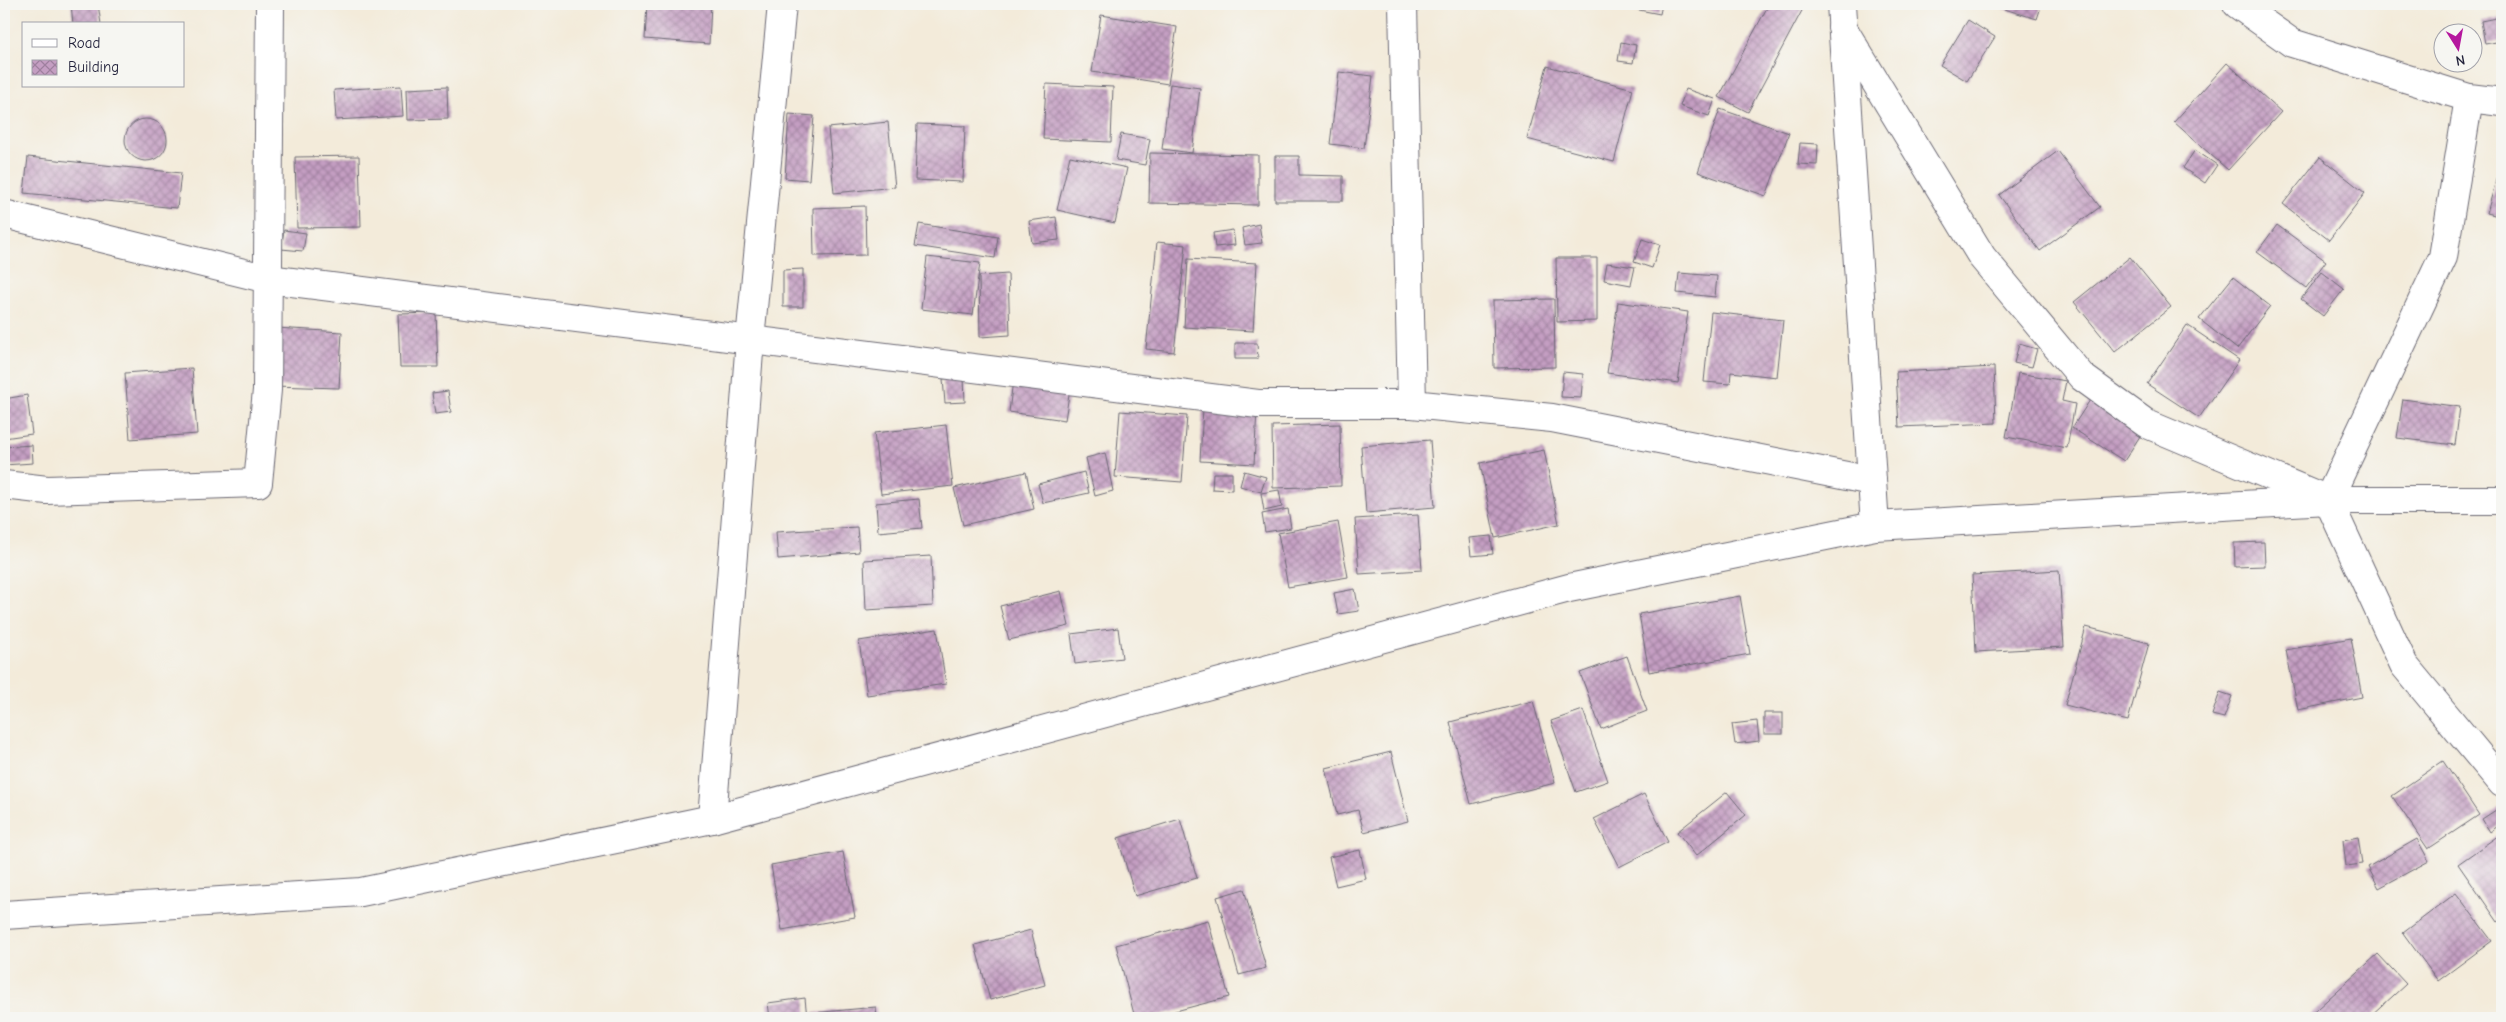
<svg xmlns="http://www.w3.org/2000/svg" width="2506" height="1022" viewBox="0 0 2506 1022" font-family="'Comic Neue',sans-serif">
<defs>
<pattern id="building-cross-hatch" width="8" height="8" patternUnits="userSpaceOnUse" patternTransform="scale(1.25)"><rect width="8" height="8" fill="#c49ec2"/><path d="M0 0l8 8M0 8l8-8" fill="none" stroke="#9f809f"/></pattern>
</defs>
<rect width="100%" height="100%" fill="#f6f6f2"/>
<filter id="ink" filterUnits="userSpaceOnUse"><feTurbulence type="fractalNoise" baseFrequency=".02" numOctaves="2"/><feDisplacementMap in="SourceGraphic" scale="10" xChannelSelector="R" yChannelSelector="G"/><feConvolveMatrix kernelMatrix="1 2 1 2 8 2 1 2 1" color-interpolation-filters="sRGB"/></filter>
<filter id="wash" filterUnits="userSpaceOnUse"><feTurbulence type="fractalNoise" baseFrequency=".0096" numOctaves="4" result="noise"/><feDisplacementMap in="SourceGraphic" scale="20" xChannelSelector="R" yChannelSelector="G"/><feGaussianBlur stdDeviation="1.12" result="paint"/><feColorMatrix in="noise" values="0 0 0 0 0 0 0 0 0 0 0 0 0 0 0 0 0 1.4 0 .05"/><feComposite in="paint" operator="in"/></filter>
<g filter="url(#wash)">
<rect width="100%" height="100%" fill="#f3ebda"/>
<g id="blocks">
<g fill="url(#building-cross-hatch)">
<polygon points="71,4 98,4 101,24 73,24"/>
<polygon points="647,4 711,4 709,44 645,39"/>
<polygon points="1608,4 1662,4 1660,14"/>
<polygon points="1769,4 1805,5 1748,112 1719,97"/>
<polygon points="1988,4 2042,4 2037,19"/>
<polygon points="1101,15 1177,27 1168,84 1092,72"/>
<polygon points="2501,17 2502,41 2485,44 2481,21"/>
<polygon points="1968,20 1995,37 1967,81 1940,65"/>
<polygon points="1621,42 1636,45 1633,63 1618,61"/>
<polygon points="2227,63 2281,112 2228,170 2174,122"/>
<polygon points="1547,66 1633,89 1614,162 1527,139"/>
<polygon points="1339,72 1373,76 1364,148 1330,144"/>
<polygon points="1046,84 1113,87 1111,142 1043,139"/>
<polygon points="1170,84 1200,88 1192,153 1162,149"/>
<polygon points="401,86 403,116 336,120 334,90"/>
<polygon points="447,87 448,119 408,120 407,89"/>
<polygon points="1686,89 1715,99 1709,116 1680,106"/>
<polygon points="1720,109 1789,133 1766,196 1698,172"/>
<polygon points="789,114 814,116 809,180 785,178"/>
<circle cx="146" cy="140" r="21"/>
<polygon points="888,122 895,187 834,193 828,128"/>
<polygon points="917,124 965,126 963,182 915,180"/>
<polygon points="1121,134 1150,139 1145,165 1116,160"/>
<polygon points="1800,143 1818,144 1817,165 1798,164"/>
<polygon points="2195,150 2217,165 2205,183 2183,168"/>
<polygon points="2058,151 2100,207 2040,251 1999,195"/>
<polygon points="1150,153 1258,155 1258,205 1149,203"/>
<polygon points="359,156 361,227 297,228 295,157"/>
<polygon points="1070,156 1127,168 1115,223 1057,210"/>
<polygon points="1275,156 1299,156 1299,175 1343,176 1343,201 1275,201"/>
<polygon points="28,157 181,173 177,208 24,193"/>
<polygon points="2320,157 2365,193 2329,240 2283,204"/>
<polygon points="2502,158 2502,217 2487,213"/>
<polygon points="865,206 866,255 814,256 813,208"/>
<polygon points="1056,217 1059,240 1032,243 1029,221"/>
<polygon points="919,224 998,237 995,258 915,246"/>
<polygon points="1259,224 1262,243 1245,245 1242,228"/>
<polygon points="2277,225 2326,261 2306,288 2257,252"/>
<polygon points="284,230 306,233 303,251 281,249"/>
<polygon points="1233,230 1235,245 1215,247 1213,233"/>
<polygon points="1642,239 1660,245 1652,268 1634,262"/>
<polygon points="1157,242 1186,245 1174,352 1146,349"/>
<polygon points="927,257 980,263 973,315 921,309"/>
<polygon points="2130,257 2171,307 2115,352 2074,302"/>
<polygon points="1556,258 1597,258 1597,321 1557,322"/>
<polygon points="1188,259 1257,263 1253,331 1184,327"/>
<polygon points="1607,263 1635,267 1631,285 1604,280"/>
<polygon points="803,269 803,307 783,307 783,270"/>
<polygon points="2322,272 2344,289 2323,316 2301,299"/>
<polygon points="1679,273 1717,276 1715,297 1677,293"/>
<polygon points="1008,274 1010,335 980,337 979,276"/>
<polygon points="2233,277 2270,306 2237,349 2199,319"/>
<polygon points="1554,299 1555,367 1494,368 1493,300"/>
<polygon points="1618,302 1688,312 1678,383 1607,373"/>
<polygon points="1711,312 1783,320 1777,377 1731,372 1730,384 1704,382"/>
<polygon points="436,313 438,367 400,367 398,314"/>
<polygon points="2187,325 2239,360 2199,418 2147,384"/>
<polygon points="276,328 342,332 339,388 273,386"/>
<polygon points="1235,343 1257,343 1258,359 1235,359"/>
<polygon points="2019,344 2037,349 2032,367 2014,363"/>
<polygon points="1994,367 1996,423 1899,427 1896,372"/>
<polygon points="192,368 197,434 130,439 125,373"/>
<polygon points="1563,372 1583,374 1581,398 1561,397"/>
<polygon points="2018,373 2066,381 2062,401 2075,404 2067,448 2006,437"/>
<polygon points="964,378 965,402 945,403 943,379"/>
<polygon points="1013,380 1070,388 1065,420 1009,412"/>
<polygon points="448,391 451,412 435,414 432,393"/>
<polygon points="27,395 32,434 4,438 4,399"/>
<polygon points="2403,399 2460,407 2455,445 2397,438"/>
<polygon points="2090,400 2142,433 2124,461 2072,428"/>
<polygon points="1203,407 1257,410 1254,464 1200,461"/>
<polygon points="1120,411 1187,416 1182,482 1115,477"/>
<polygon points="1340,424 1341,486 1273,488 1272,426"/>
<polygon points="946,425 953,486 881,494 874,433"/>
<polygon points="1430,440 1435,507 1366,513 1361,446"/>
<polygon points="32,445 33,463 4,465 4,447"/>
<polygon points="1544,450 1559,524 1495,538 1480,463"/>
<polygon points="1105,453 1113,491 1095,496 1086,458"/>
<polygon points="1244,471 1266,477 1261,492 1240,486"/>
<polygon points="1026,472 1034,509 963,525 954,488"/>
<polygon points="1084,472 1089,493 1043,503 1038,484"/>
<polygon points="1213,473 1232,473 1232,490 1212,489"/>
<polygon points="1279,490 1282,507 1264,511 1261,493"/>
<polygon points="919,499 922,528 878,532 876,503"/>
<polygon points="1288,509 1291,528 1265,532 1262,514"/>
<polygon points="1418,515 1422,570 1359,574 1355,519"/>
<polygon points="1338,522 1348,577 1288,587 1278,533"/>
<polygon points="857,527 859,552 778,559 776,532"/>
<polygon points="1491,536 1493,554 1471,556 1469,538"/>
<polygon points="2264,542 2265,566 2235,567 2234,543"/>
<polygon points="931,556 933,606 866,610 864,560"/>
<polygon points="2059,570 2064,647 1976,652 1972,575"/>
<polygon points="1355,589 1359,611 1338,614 1334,593"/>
<polygon points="1061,591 1069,626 1009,640 1000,606"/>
<polygon points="1740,596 1750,654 1649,672 1639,614"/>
<polygon points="2086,627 2149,643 2128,721 2065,705"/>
<polygon points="1118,628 1122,658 1075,664 1071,634"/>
<polygon points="937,629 946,684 867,695 859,641"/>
<polygon points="2351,638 2362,697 2298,710 2286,650"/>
<polygon points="1627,656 1647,711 1601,729 1580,673"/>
<polygon points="2220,692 2232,696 2224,718 2212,715"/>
<polygon points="1533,701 1555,783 1471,804 1450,722"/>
<polygon points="1583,710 1608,781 1576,792 1551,721"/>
<rect x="1764" y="713" width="19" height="21"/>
<polygon points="1757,721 1759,741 1735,744 1732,724"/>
<polygon points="1391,752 1408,821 1364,832 1358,810 1337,815 1326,768"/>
<polygon points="2443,761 2479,815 2428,849 2392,796"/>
<polygon points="1727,792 1746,815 1696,856 1677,832"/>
<polygon points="1644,794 1668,842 1619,867 1594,819"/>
<polygon points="2499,808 2502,813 2502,823 2490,832 2482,819"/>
<polygon points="1180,819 1197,878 1135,896 1118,838"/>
<polygon points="2502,833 2502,919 2498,922 2458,864"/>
<polygon points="2358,837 2362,864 2346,866 2343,840"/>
<polygon points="2417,839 2429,861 2379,888 2368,867"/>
<polygon points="1360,850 1366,879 1336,886 1329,857"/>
<polygon points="843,852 855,917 782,930 771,865"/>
<polygon points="1244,889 1266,968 1239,975 1217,897"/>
<polygon points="2456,893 2492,941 2438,981 2403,933"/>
<polygon points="1208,920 1229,997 1149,1018 1135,1018 1116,945"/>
<polygon points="1031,930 1045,985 990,1000 975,945"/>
<polygon points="2378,954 2406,984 2369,1018 2307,1018"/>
<polygon points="805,998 807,1018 770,1018 768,1003"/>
<polygon points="876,1007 877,1018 813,1018 813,1013"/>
</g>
</g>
</g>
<g filter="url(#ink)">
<use href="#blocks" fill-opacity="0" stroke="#6b6873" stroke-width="1"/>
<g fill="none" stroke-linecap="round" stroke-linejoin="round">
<g stroke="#6b6873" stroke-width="30">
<g id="minor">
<polyline points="1403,4 1412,404"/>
<polyline points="1841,4 1875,526"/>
<polyline points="2237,4 2292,43 2469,98 2502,102"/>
<polyline points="1842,27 1982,257 2082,377 2147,424 2328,500 2404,665 2502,783"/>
<polyline points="4,214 268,279 1258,404 1412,404 1552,418 1872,481"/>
<polyline points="4,485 47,490 258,483 267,390 270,4"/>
<polyline points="2328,500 2443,257 2469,98"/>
<polyline points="712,819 750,340 782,4"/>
<polyline points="4,915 361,892 712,819 1569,588 1875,526 2328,500 2502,500"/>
</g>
</g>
<use href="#minor" stroke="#fff" stroke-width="28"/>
</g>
</g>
<rect width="2506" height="1022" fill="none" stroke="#f6f6f2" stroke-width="20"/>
<rect x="22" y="22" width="162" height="65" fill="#f6f6f2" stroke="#a1a1a9"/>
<rect x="32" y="39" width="25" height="8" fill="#ffffff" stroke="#a1a1a9"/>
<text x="68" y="48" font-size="15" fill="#22223b">Road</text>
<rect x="32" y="60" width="25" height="15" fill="url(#building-cross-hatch)" stroke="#a1a1a9"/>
<text x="68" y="72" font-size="15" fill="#22223b">Building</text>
<g transform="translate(2458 48) rotate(169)"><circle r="24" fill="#f6f6f2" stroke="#a1a1a9"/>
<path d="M0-4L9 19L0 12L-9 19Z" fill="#b5179e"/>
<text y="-8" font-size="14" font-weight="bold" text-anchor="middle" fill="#22223b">N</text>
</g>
</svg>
